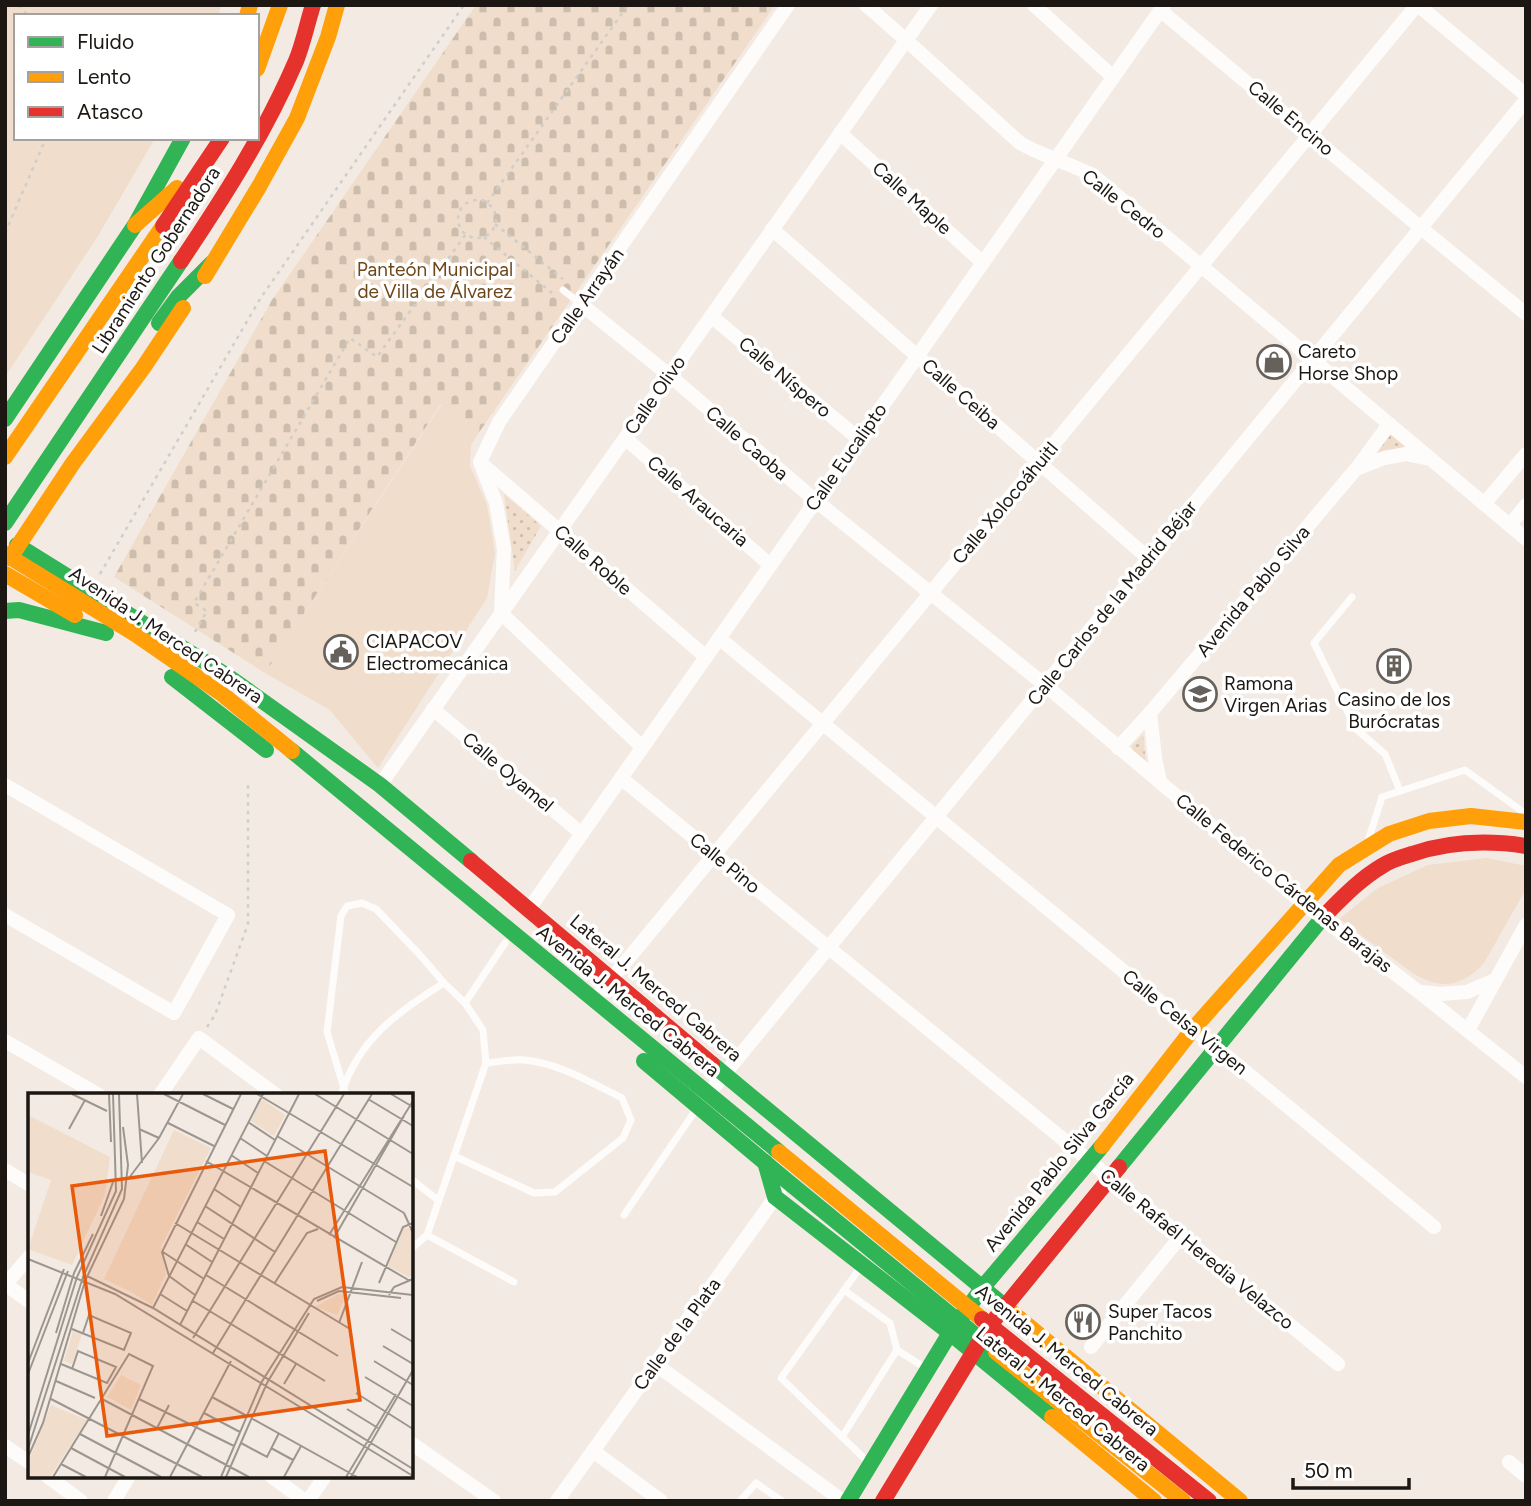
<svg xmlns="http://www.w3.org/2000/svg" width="1531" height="1506" viewBox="0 0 1531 1506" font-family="Figtree,sans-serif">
<defs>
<pattern id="cemetery-stones" width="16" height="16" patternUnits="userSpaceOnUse" patternTransform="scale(1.75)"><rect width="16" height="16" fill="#f0ddcb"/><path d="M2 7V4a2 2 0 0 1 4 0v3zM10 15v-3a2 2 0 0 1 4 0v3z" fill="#cdbdad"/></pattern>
<pattern id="garden-dots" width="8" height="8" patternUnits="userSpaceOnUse" patternTransform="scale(1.75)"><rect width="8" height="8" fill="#f0ddcb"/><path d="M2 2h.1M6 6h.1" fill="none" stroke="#cdbdad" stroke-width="1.8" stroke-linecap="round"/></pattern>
</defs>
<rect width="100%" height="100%" fill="#f3ebe3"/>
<g fill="#f0ddcb">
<polygon points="5,5 222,5 218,16 16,16 16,138 155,138 98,236 5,377"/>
<polygon points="442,404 478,434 471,445 470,466 487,505 495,553 487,598 378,768 330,710 265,673"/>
<path d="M1487 858 1526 866V889L1484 963C1462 987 1441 990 1414 974L1339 919 1378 888 1428 865Z"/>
</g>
<polygon fill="url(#cemetery-stones)" points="476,5 775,5 478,434 441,404 265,673 114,577 272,300"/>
<g fill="url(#garden-dots)">
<polygon points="1392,433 1410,447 1377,453"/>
<polygon points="504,494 541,526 515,571"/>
<polygon points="1143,734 1146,763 1133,751 1132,746"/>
</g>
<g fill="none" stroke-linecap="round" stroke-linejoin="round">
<g stroke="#d0cdcb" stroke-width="2.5" stroke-dasharray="3.5 5" stroke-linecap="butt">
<polyline points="19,5 28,16"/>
<circle cx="477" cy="219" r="19"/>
<polyline points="487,203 628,5"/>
<polyline points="495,224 563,279"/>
<polyline points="5,233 46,138"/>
<polyline points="484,237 552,293"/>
<polyline points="100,574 260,299 464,5"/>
<polyline points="195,632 207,611 194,603 350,338 377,357 466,234"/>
<polyline points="207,1027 215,1015 248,924 248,784"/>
</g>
<g stroke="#fdfcfb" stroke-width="7">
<polyline points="563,290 581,304"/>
<polyline points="1352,597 1314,643 1356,729 1385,754 1400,791"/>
<polyline points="1369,838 1382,797 1465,770 1526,814"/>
<polyline points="505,943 465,1003 483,1030 486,1063 427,1235 514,1282"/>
<path d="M341 1095C358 1040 397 1012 444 983"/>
<polyline points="346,1095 327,1032 341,916 347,906 362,903 376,909 420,955 444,983 465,1003"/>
<path d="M454 1156 534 1193 555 1192 623 1138 631 1120 622 1098C592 1083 559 1063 524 1060 512 1059 498 1062 486 1063"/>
<polyline points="411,1179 438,1200"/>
<polyline points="624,1215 697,1108"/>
<polyline points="411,1249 427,1235"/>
<polyline points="860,1268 781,1378 867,1461"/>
<polyline points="844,1290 890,1323 897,1350"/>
<polyline points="842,1437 897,1350 924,1367"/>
<polyline points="740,1501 756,1483 782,1501"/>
</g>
<g stroke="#fdfcfb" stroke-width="14">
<path d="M866 5 906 40 1020 143C1044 157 1070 163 1094 176L1526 539"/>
<polyline points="1034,5 1113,77"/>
<polyline points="1418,5 1526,95"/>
<polyline points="1160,10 1421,228 1526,314"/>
<polyline points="840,133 983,263"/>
<polyline points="772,229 1149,559"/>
<polyline points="582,305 669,375 816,501 1045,685 1303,903 1419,992 1526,1077"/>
<polyline points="711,316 859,439"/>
<polyline points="625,438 770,565"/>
<polyline points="483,465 706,657"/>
<polyline points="1357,468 1389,424"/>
<polyline points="1484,504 1526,454"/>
<polyline points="1510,525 1526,505"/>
<polyline points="719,638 1434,1227"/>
<polyline points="433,709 582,834"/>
<polyline points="1150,713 1155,758 1160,782"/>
<polyline points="642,747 501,613 504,549 496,503 480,462 499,422 788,5"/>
<polyline points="1118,748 1150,713 1356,469 1384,458 1406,454 1427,458"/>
<polyline points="621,778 1338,1364"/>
<polyline points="5,785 228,915 174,1013 5,915"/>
<polyline points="380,785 931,5"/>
<polyline points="529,909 1164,5"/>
<polyline points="1421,992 1440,994 1467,992 1495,980"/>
<polyline points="594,1000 1417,5"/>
<polyline points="1468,1030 1526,925"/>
<polyline points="5,1041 99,1095"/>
<polyline points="160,1095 199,1038 276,1095"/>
<polyline points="704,1099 1526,100"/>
<polyline points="5,1170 30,1185"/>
<polyline points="5,1284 30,1302"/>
<polyline points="5,1285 30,1256"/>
<polyline points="1091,1347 1181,1236"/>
<polyline points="655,1364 843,1501"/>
<polyline points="411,1443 494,1501"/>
<polyline points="5,1446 30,1463"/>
<polyline points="593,1451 661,1501"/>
<polyline points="1509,1462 1526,1476"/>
<polyline points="47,1476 81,1501"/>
<polyline points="271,1476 305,1501"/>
<polyline points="114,1501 129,1476"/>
<polyline points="308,1501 325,1476"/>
<polyline points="557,1501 779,1192"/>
</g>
<g stroke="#30b455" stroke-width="16">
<polyline points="159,323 178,297 212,263"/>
<polyline points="5,419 135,225 183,138"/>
<polyline points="5,523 181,261"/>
<polyline points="17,545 226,675 380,785 471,861"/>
<polyline points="5,611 19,610 106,633"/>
<polyline points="172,677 266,750"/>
<polyline points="292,751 779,1152"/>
<polyline points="644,1061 787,1181 996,1352"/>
<polyline points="712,1064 1008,1309"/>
<polyline points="765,1162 775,1197 950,1333 1052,1417"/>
<polyline points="1119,1167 1324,916"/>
<polyline points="848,1501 950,1333 983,1287 1102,1146"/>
</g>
<g stroke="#ff9f0a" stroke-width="16">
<polyline points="247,16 250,5"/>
<polyline points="257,69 280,5"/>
<polyline points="135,225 177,188"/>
<polyline points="205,276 260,185 297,118 328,37 337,5"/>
<polyline points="5,457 163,226"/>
<polyline points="5,554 135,634 222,694 292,751"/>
<polyline points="10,558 73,463 143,368 183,308"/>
<polyline points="5,574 75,615"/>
<polyline points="1102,1146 1193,1029 1339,865 1389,834 1429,821 1471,816 1526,822"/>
<polyline points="779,1152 982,1319"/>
<polyline points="1008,1309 1240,1501"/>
<polyline points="996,1352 1183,1501"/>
<polyline points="1052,1417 1154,1501"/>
</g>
<g stroke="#e5322d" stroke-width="16">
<polyline points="163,226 222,138"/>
<path d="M181 261C224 197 265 133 296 61 303 44 307 24 313 5"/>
<polyline points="471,861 712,1064"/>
<path d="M1324 916C1342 898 1360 879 1382 866 1391 860 1402 857 1412 854 1450 841 1487 840 1526 846"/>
<polyline points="982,1319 1209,1501"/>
<polyline points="883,1501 990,1325 1119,1167"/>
</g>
</g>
<defs>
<g id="shop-ring" transform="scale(1.75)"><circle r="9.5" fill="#fff" stroke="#67615b" stroke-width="1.5"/><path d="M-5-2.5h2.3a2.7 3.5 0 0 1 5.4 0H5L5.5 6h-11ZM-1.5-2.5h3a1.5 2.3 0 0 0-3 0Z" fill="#67615b"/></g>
<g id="civic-ring" transform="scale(1.75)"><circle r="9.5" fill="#fff" stroke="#67615b" stroke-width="1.5"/><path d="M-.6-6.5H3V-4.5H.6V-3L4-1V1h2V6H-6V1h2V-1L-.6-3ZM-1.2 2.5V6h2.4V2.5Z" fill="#67615b"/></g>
<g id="building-ring" transform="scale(1.75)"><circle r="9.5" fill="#fff" stroke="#67615b" stroke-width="1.5"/><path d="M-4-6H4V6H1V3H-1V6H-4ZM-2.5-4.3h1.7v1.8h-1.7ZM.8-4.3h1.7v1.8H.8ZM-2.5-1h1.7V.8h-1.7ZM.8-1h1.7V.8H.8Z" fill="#67615b"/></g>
<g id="school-ring" transform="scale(1.75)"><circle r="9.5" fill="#fff" stroke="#67615b" stroke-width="1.5"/><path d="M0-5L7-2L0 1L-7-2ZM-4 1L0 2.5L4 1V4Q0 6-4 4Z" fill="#67615b"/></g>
<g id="restaurant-ring" transform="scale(1.75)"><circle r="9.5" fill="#fff" stroke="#67615b" stroke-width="1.5"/><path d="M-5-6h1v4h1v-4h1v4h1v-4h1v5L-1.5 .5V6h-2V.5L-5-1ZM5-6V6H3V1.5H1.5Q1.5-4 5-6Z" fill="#67615b"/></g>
</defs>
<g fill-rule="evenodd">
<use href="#shop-ring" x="1274" y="362"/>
<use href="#civic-ring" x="341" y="652"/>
<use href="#building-ring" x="1394" y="666"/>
<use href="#school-ring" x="1200" y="694"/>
<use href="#restaurant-ring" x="1083" y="1322"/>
</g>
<g text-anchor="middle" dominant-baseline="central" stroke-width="7" stroke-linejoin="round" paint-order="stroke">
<g font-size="19" fill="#1c1712" stroke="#fff">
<text transform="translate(1291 118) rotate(40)">Calle Encino</text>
<text transform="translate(912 198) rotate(42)">Calle Maple</text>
<text transform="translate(1124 204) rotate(38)">Calle Cedro</text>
<text transform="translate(156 260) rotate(-57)">Libramiento Gobernadora</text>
<text transform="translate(587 296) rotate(-55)">Calle Arrayán</text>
<text transform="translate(785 377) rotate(40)">Calle Níspero</text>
<text transform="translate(961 394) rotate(41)">Calle Ceiba</text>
<text transform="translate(655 395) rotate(-55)">Calle Olivo</text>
<text transform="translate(747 443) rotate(41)">Calle Caoba</text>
<text transform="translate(846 457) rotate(-55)">Calle Eucalipto</text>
<text transform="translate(698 501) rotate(41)">Calle Araucaria</text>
<text transform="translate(1005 503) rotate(-50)">Calle Xolocoáhuitl</text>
<text transform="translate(593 560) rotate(41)">Calle Roble</text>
<text transform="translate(1253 591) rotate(-50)">Avenida Pablo Silva</text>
<text transform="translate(1112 603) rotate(-51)">Calle Carlos de la Madrid Béjar</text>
<text transform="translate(166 635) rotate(34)">Avenida J. Merced Cabrera</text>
<text transform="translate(508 772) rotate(40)">Calle Oyamel</text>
<text transform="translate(725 863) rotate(39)">Calle Pino</text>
<text transform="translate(1284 883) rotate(39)">Calle Federico Cárdenas Barajas</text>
<text transform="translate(656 988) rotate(40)">Lateral J. Merced Cabrera</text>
<text transform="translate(628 1001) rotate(39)">Avenida J. Merced Cabrera</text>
<text transform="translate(1185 1022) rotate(39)">Calle Celsa Virgen</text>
<text transform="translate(1059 1162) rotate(-51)">Avenida Pablo Silva García</text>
<text transform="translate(1197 1249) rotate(39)">Calle Rafaél Heredia Velazco</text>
<text transform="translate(677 1334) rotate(-54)">Calle de la Plata</text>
<text transform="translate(1067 1360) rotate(39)">Avenida J. Merced Cabrera</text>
<text transform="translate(1063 1399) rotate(39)">Lateral J. Merced Cabrera</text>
</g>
<g font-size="19" fill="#6e4618" stroke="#fff">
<text x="435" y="269">Panteón Municipal<tspan x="435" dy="22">de Villa de Álvarez</tspan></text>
</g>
<g font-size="19" fill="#1c1712" stroke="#fff" text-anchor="start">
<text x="1298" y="351">Careto<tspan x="1298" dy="22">Horse Shop</tspan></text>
<text x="366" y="641">CIAPACOV<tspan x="366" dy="22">Electromecánica</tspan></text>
<text x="1224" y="683">Ramona<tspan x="1224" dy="22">Virgen Arias</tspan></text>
<text x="1394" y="699" text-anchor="middle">Casino de los<tspan x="1394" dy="22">Burócratas</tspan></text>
<text x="1108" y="1311">Super Tacos<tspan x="1108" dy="22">Panchito</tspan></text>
</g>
</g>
<g transform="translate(28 1093)">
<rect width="385" height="385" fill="#f3ebe3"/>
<path d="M234 6 257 22 246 43 223 28ZM0 22 82 64 77 102 44 172 0 156 23 87 0 79ZM376 135H382L385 142V182L381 184 360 173ZM126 150 133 154 138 181 124 212 103 199ZM310 201H319L309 222 287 214ZM45 238 54 241 44 271 36 268ZM93 282 113 292 103 317 79 304ZM23 312 59 327 22 384H0V370Z" fill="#f0ddcb"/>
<path d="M146 37 183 55 133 154 126 151 103 199 76 186Z" fill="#f0ddcb"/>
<path fill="none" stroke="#9d968f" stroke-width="2" d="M44 1 79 18M81 1 83 49M109 1 114 70M136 1 197 32M175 1 205 16M229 1 385 94M287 1 385 61M363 1 385 14M340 6 385 33M220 29 247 47M140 30 186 53M41 36 57 7M111 36 131 45M249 43 376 120M212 45 239 63M203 62 230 80M178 68 382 188M236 68 368 149M101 85 131 45 155 1M186 96 213 114M177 113 247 159M376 120 385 140M73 123 85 89M169 129 196 146M147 130 322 236M301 142 385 8M306 145 376 23M157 151 184 169M135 159 176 186M0 166 87 201 385 383M178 182 310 263M59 183 125 215 385 376M351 190 375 134 385 130M246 191 279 140 290 136M132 201 159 218M167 202 141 183 134 159 213 1M361 202 366 194 385 186M165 208 297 288M289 208 311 198 373 205M125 215 235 1M311 230 334 169M152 232 271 1M44 236 96 257 103 240 61 222 55 240M363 236 385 249M28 240 46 180 65 141M165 245 316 1M355 253 385 271M185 260 344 1M346 268 385 292M0 270 36 176M33 271 79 290 88 274 50 258 44 276M0 281 40 178M337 284 385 313M28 288 67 305M256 291 268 271M328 300 385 336M184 304 219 323M23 306 174 384M74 306 221 384M111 306 206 353M319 316 350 335M176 320 212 339M223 325 329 384M129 335 141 312M52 341 133 384M0 342 49 184 88 98 85 1M213 350 239 364 251 340M43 355 97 384M243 355 265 367M0 356 55 184 94 96 91 1M0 364 15 330 57 188 96 106 100 72 95 34M33 371 58 384M25 384 101 261 125 273 77 384M142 384 203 268M193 384 233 290 286 206 314 194 385 202M198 384 239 290 281 220M256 384 273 353M318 384 368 301M323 384 385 277"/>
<path fill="#e8590c" fill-opacity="0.15" stroke="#e8590c" stroke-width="3.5" d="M297 58 332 307 79 343 44 93Z"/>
<rect width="385" height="385" fill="none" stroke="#1c1712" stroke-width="3.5"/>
</g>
<rect width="1531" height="1506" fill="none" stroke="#1c1712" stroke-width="14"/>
<rect x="14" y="14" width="245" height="126" fill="#ffffff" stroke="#a4a2a0" stroke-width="2"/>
<rect x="28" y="37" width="35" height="10" fill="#30b455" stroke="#a4a2a0" stroke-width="2"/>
<text x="77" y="49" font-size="21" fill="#1c1712">Fluido</text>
<rect x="28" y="72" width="35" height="10" fill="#ff9f0a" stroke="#a4a2a0" stroke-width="2"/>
<text x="77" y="84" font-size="21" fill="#1c1712">Lento</text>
<rect x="28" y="107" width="35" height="10" fill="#e5322d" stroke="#a4a2a0" stroke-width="2"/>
<text x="77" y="119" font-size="21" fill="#1c1712">Atasco</text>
<path d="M1293 1478v10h116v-10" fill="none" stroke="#1c1712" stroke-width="3.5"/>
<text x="1304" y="1478" font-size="21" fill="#1c1712" stroke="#ffffff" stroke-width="5" paint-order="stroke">50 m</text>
</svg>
